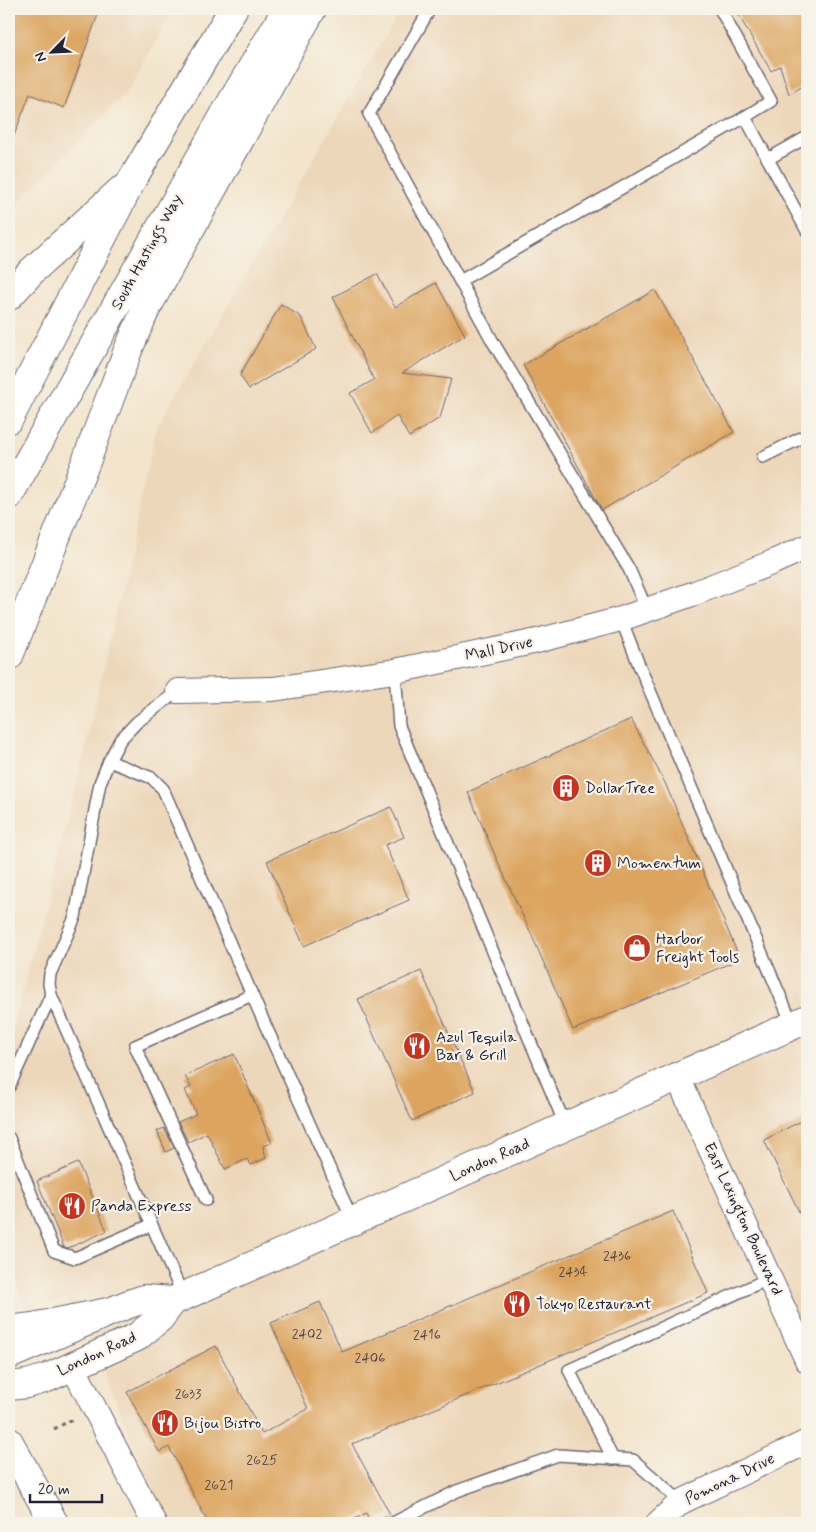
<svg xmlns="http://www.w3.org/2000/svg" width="816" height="1532" viewBox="0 0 816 1532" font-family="Mynerve,sans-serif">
<rect width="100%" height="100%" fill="#f7f3e8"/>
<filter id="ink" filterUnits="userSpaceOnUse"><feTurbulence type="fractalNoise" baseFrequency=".02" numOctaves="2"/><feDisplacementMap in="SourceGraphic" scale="10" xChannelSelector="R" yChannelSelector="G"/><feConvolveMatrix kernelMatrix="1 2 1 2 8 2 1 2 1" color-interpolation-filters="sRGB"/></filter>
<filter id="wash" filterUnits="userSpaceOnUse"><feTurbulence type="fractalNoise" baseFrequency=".0096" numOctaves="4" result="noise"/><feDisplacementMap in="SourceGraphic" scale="20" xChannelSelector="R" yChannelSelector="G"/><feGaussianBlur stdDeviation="1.12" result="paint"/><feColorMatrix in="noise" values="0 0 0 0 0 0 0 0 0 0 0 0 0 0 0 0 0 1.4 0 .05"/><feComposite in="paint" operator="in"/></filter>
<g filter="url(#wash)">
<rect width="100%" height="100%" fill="#f3e5cd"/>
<g fill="#edd7ba">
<polygon points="9,9 173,9 128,91 9,211"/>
<polygon points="401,9 807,9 807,1360 770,1278 569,1370 613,1459 633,1460 681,1502 631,1523 166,1523 93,1346 65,1298 28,1310 9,1266 9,1042 83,760 156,429"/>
</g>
<g id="blocks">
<g fill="#dca45e">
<polygon points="9,9 100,9 64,108 30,94 10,146 9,146"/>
<polygon points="735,9 807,9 807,84 789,94 780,66 771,71"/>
<polygon points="377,274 395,307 436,283 465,335 402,373 451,379 440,418 409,437 397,416 372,433 350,393 374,380 333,297"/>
<polygon points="655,290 734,432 602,510 523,365"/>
<polygon points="281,304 301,317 316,349 249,389 240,375"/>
<polygon points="631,719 665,783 740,959 573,1030 533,938 497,860 468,792"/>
<polygon points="391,807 404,837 385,845 409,900 304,946 267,861"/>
<polygon points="421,971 475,1092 412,1121 358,999"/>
<polygon points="234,1054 272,1143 263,1146 266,1158 251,1165 247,1159 225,1169 207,1133 188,1142 178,1122 196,1114 185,1090 191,1087 185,1076"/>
<polygon points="807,1118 807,1228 764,1140"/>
<polygon points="164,1128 174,1148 166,1152 157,1131"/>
<polygon points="78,1163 107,1231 68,1248 64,1247 37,1181"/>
<polygon points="673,1211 708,1293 352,1444 390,1514 373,1523 371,1523 366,1513 347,1523 208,1523 169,1447 159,1452 127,1392 216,1346 262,1434 308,1409 271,1323 320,1302 342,1352"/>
</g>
</g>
</g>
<g filter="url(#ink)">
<use href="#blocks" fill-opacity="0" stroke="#6b666e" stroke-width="1"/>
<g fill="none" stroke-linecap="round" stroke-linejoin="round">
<g stroke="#6b666e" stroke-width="14">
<g id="service">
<polyline points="430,9 369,114 493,342 629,569 647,610"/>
<polyline points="720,9 771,101 745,117 807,231"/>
<polyline points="768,159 807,137"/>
<polyline points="460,281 745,117"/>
<polyline points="763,457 807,435"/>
<polyline points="621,619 639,665 793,1026"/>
<polyline points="395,671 399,726 566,1127"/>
<polyline points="178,691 137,722 120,740 109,761 100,783 75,917 50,974 49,984 51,995 183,1296"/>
<polyline points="109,761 152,778 163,789 259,1011 353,1221"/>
<polyline points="9,1087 51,995"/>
<polyline points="9,1138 54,1251 75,1258 151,1225"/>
<polyline points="206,1200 135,1046 252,995"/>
<polyline points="613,1459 569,1370 770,1278"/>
<polyline points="393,1523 457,1491 558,1455 633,1460 681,1502"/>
</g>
</g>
<g stroke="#6b666e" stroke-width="26">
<g id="minor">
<polyline points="178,691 273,689 395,671 537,641 621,619 695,593 771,563 807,547"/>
<polyline points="678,1078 807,1360"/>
<polyline points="73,1367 154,1523"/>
<polyline points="658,1523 681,1502 807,1442"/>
</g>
</g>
<g stroke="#6b666e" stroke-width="30">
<g id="tertiary">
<polyline points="9,1355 126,1305 144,1299 173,1301"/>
<polyline points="9,1386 27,1384 47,1378 137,1337 160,1318 173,1301 807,1019"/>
</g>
</g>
<g stroke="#6b666e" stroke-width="30">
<g id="primary">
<polyline points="9,296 33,270 120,191"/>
<polyline points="9,419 132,180 233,9"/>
<polyline points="9,495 234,98 287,9"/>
<polyline points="9,656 87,459 128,350 145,311 312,9"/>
<polyline points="9,1330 33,1327 108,1312"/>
<polyline points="9,1442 54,1523"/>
</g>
</g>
<polyline stroke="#6b666e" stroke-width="3" stroke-dasharray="4 4" stroke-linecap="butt" points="54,1429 73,1419"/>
<use href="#service" stroke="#fff" stroke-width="11"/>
<use href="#minor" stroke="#fff" stroke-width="24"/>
<use href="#tertiary" stroke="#fff" stroke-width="28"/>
<use href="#primary" stroke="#fff" stroke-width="28"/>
</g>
</g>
<defs>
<g id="building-disc" transform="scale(1.4375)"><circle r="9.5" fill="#c8321e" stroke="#f7f3e8"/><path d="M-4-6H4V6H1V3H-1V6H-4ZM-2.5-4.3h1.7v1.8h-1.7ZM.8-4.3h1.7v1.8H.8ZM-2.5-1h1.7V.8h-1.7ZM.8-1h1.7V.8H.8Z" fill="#fff"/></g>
<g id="shop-disc" transform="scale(1.4375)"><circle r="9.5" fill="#c8321e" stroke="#f7f3e8"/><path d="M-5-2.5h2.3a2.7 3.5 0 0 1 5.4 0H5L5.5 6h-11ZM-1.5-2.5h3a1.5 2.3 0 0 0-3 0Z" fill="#fff"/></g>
<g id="restaurant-disc" transform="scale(1.4375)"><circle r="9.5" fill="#c8321e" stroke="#f7f3e8"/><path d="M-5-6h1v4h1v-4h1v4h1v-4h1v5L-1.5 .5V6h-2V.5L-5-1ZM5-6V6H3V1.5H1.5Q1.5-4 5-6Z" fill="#fff"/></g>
</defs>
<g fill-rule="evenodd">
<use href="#building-disc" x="566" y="788"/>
<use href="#building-disc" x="598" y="863"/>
<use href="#shop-disc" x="637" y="948"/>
<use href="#restaurant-disc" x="417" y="1046"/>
<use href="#restaurant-disc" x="72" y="1206"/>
<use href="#restaurant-disc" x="517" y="1304"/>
<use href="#restaurant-disc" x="165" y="1423"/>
</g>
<g text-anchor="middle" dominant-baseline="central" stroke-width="4.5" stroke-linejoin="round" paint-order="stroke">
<g font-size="14" fill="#504244">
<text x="617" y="1256">2436</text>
<text x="573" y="1272">2434</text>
<text x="307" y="1334">2402</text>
<text x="427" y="1335">2416</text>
<text x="370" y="1358">2406</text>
<text x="188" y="1394">2633</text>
<text x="262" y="1460">2625</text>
<text x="219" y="1485">2621</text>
</g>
<g font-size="16" fill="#22223b" stroke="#f7f3e8">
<text transform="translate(147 252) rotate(-61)">South Hastings Way</text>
<text transform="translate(499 649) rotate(-12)">Mall Drive</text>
<text transform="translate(490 1160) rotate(-24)">London Road</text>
<text transform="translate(743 1219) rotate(65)">East Lexington Boulevard</text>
<text transform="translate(97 1354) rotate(-25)">London Road</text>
<text transform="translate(730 1479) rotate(-26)">Pomona Drive</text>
</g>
<g font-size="16" fill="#22223b" stroke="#f7f3e8" text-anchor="start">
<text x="585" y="788">DollarTree</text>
<text x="617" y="863">Momentum</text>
<text x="656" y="939">Harbor<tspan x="656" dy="18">Freight Tools</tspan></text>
<text x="436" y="1037">Azul Tequila<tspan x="436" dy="18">Bar &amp; Grill</tspan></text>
<text x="91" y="1206">Panda Express</text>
<text x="536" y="1304">Tokyo Restaurant</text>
<text x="184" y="1423">Bijou Bistro</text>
</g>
</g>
<rect width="816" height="1532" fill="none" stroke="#f7f3e8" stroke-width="30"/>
<g transform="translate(52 52) rotate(246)" stroke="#f7f3e8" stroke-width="4" paint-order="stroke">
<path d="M0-4L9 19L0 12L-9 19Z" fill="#22223b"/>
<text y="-8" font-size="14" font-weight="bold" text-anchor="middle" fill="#22223b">N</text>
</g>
<path d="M30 1494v8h72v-8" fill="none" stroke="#22223b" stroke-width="2.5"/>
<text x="38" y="1494" font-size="15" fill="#22223b" stroke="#f7f3e8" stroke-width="4" paint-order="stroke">20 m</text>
</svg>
